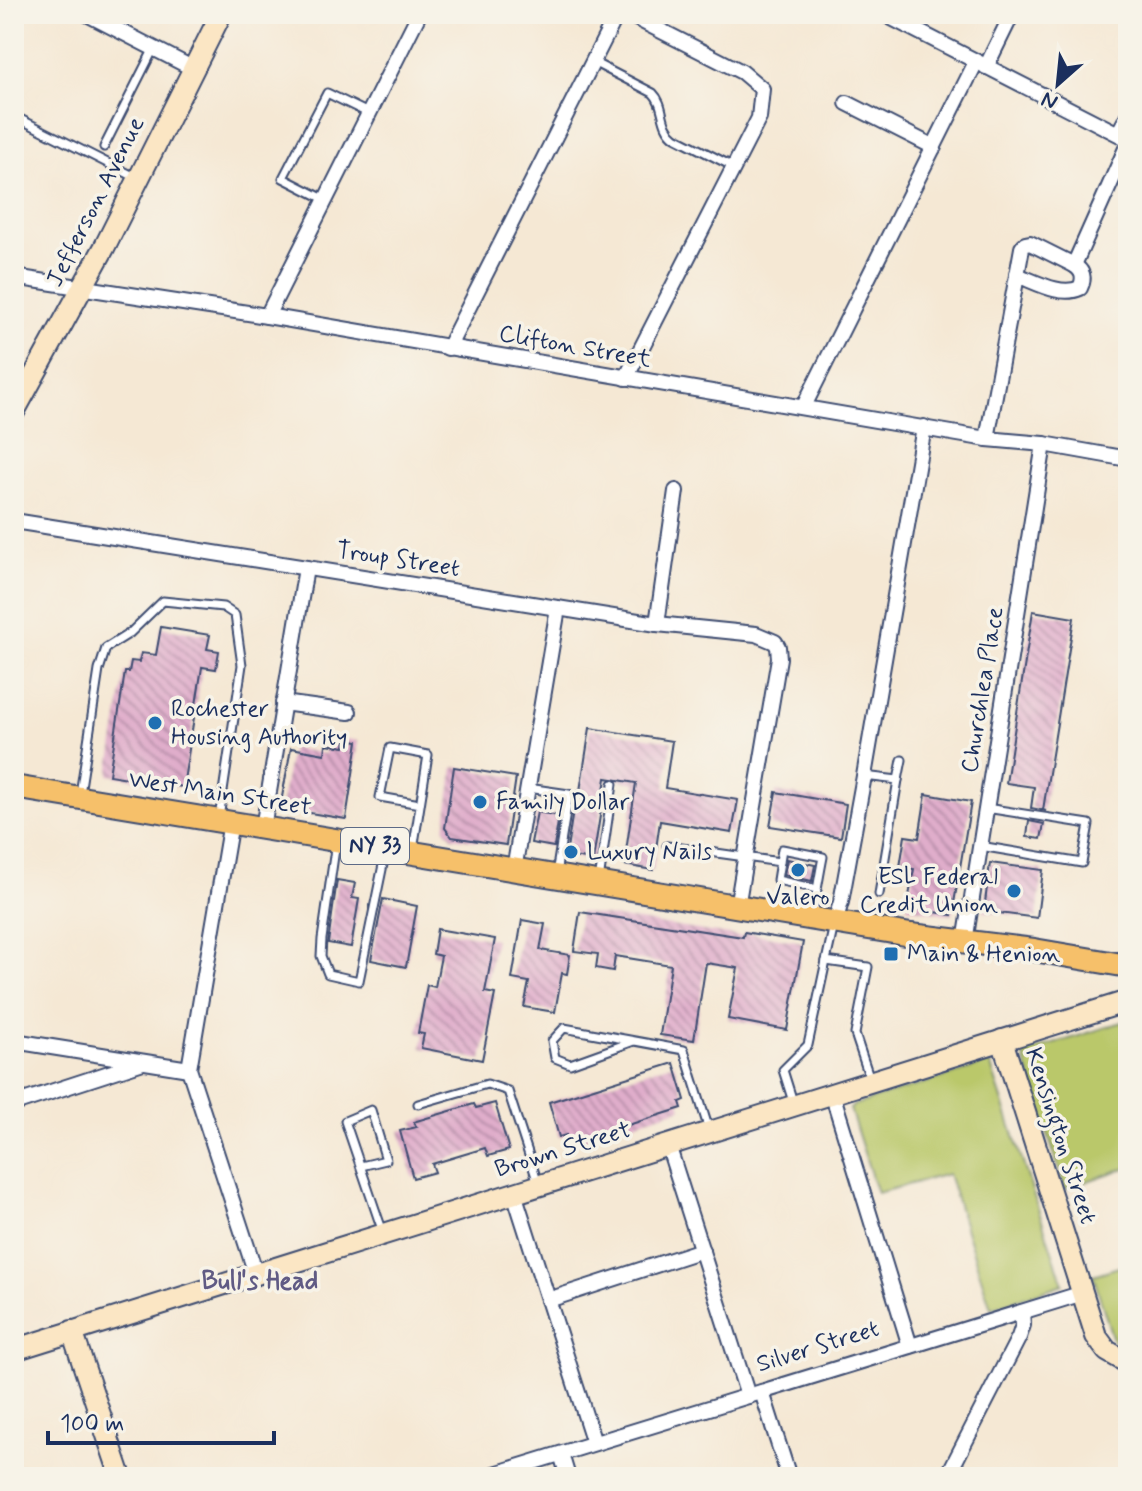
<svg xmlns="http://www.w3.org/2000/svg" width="1142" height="1491" viewBox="0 0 1142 1491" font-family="Mynerve,sans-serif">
<defs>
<pattern id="building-back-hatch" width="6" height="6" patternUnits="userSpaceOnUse" patternTransform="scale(2)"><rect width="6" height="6" fill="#e0adcb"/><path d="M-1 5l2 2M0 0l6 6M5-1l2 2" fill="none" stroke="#b58da8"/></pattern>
</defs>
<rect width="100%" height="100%" fill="#f7f3e8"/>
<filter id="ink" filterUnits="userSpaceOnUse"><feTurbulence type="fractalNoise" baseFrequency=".0125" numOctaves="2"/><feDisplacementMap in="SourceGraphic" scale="16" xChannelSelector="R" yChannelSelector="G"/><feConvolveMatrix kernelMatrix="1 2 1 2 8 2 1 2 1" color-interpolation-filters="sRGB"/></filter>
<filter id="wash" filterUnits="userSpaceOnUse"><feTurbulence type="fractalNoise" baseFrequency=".006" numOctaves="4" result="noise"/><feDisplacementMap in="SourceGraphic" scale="32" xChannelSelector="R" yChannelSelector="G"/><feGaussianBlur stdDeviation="1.8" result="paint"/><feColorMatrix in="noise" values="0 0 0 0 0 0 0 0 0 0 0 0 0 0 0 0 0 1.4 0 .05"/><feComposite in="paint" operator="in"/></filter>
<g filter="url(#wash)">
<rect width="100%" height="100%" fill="#f5e8d4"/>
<g fill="#bac86a" stroke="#6a7c64" stroke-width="2">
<polygon points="1128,1020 1128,1167 1065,1189 1023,1054"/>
<polygon points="990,1063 1063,1284 991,1308 948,1174 877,1193 850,1109 854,1105"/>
<polygon points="1128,1264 1128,1351 1114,1343 1093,1275"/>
</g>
<g id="blocks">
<g fill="url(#building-back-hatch)">
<polygon points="1033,611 1074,618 1043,810 1046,811 1031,808 1034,787 1006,783"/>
<polygon points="161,627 210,635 207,649 219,651 216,669 202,667 183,787 109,775 125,672 129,672 131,661 139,662 141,653 156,655"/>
<polygon points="590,728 672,741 665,788 738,800 732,833 660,821 653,870 624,865 636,783 606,778 593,860 566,856 576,791 580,791"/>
<polygon points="346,739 358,741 346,819 280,808 291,748 325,754 326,744 345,747"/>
<polygon points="454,767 516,777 506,845 452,837 445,828"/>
<polygon points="776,792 846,804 841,837 770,826"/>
<polygon points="926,794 971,802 952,915 907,907 914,869 900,867 905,836 919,838"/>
<polygon points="537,812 559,816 554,847 531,843"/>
<polygon points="1029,821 1044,824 1041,839 1027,837"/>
<polygon points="787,859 815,865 812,881 784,875"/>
<polygon points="990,863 1043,870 1037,918 984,911"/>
<polygon points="337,880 355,883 352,898 359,899 351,947 328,943"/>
<polygon points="383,899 417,906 406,967 371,960"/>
<polygon points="580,912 743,937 744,932 803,942 787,1030 728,1019 738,968 706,963 694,1040 660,1035 671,965 615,956 613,971 596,968 598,954 574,951"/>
<polygon points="522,920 545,924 540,950 570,955 567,974 562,973 555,1012 524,1007 529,982 512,979"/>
<polygon points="437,929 495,939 485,992 495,994 482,1060 421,1048 424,1034 418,1033 427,985 435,987 441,956 433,954"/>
<polygon points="674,1063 685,1100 680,1102 682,1108 568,1144 566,1135 559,1137 549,1102"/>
<polygon points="495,1103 509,1150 488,1156 485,1148 432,1164 435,1172 413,1178 400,1131 417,1127 413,1122 474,1104 476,1108"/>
</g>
</g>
</g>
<g filter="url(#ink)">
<use href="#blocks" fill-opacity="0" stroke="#3c4b70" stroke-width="2"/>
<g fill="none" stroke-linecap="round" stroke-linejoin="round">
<g stroke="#3c4b70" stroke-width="11">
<g id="lane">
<path d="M593 62 653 93C666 106 659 125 675 137L734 167"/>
<polyline points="14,116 137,178"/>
<polyline points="1115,132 1128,108"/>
<polyline points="104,147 154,48"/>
<polyline points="326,200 283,178 327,93 368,113"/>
<polyline points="864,776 898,780 879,894"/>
<polyline points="898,780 902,760"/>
<polyline points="528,788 569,794 556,874"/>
<polyline points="80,794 99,670 106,648 130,633 163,601 223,607 235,615 242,665 219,818"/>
<polyline points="336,842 322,939 321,956 328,974 359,981 386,850"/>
<polyline points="667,846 780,862"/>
<polyline points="980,846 1082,863 1089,824 986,808"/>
<polyline points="413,850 428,755 390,748 380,797 420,804"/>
<polyline points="599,881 613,784"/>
<path d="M812 917C816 897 819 877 823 857L782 849 777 880 817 889"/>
<polyline points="834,925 826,961 868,967 855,1034 870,1079"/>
<polyline points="634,1041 570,1064 555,1058 552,1041 564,1028 684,1050 709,1130"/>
<polyline points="418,1104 487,1084 508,1091 538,1183"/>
<polyline points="794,1105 783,1070 808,1045 826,961"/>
<polyline points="361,1166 386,1160 371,1110 345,1121 378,1218 383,1232"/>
</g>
</g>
<g stroke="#3c4b70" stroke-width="18">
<g id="street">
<polyline points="87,14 194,69"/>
<polyline points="884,14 1128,139"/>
<polyline points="986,67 1012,14"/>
<polyline points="847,103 934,147"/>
<path d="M1017 275C1036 282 1061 297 1080 288 1085 278 1083 271 1074 265"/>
<polyline points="14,277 267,316 987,439 1044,444 1128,459"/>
<polyline points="267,316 419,14"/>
<polyline points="448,348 617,14"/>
<polyline points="626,378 759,118 762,89 742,72 628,14"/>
<polyline points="804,406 976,62"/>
<polyline points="987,439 1022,248 1025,244 1030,243 1074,265 1128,144"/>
<polyline points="14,521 657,624 756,634 775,642 778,647 779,658 737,907"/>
<polyline points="657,624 676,491"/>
<polyline points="283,703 349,712"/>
<polyline points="231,822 189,1069 256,1274"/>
<polyline points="263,828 306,568"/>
<polyline points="514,870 558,608"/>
<polyline points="835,922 841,902 864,776 924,427"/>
<polyline points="965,942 1044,444"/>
<polyline points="14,1041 189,1069"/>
<polyline points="832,1093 910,1346"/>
<polyline points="14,1104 143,1062"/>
<polyline points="668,1145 748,1396"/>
<polyline points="514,1193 594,1443"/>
<polyline points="548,1300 702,1250"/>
<polyline points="762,1392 789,1477"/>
<polyline points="561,1454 568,1477"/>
<polyline points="485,1477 1083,1293"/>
<polyline points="947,1477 1019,1337 1023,1325 1022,1312"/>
</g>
</g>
<g stroke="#3c4b70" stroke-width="24">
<g id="secondary">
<polyline points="14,412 104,248 221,14"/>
<polyline points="1002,1040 1096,1336 1107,1351 1128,1363"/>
<polyline points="72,1331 121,1477"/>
<polyline points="14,1350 1128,1001"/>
</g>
</g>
<g stroke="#3c4b70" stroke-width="26">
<polyline id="primary" points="14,787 911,935 1034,950 1128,966"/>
</g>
<use href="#lane" stroke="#fff" stroke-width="7"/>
<use href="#street" stroke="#fff" stroke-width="14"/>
<use href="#secondary" stroke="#fbe6c4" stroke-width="20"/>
<use href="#primary" stroke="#f6c06b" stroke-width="22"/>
</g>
</g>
<g fill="#1f6fb2" stroke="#f7f3e8" stroke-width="3">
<circle cx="155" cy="723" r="8"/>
<circle cx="480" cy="802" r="8"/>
<circle cx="571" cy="852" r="8"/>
<circle cx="798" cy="870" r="8"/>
<circle cx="1014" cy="891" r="8"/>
<rect x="883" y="946" width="16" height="16" rx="4"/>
</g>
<g text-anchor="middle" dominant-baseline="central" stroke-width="7" stroke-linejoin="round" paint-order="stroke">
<rect fill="#f7f3e8" stroke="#5d6a87" stroke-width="2" x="341" y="828" width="68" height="36" rx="6"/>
<g font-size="22" font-weight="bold" fill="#1b2f5e">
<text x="375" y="846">NY 33</text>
</g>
<g font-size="24" fill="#1b2f5e" stroke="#f7f3e8">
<text transform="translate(96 202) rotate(-63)">Jefferson Avenue</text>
<text transform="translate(575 347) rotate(10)">Clifton Street</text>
<text transform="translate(398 560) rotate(9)">Troup Street</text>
<text transform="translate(983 690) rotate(-81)">Churchlea Place</text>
<text transform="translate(220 794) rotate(9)">West Main Street</text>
<text transform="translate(1060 1136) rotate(72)">Kensington Street</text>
<text transform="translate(563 1150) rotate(-17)">Brown Street</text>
<text transform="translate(818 1347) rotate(-17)">Silver Street</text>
</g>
<g font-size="24" fill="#1b2f5e" stroke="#f7f3e8" text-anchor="start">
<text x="171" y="709">Rochester<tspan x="171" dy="28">Housing Authority</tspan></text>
<text x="496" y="802">Family Dollar</text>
<text x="587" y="852">Luxury Nails</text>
<text x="998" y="877" text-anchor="end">ESL Federal<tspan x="998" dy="28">Credit Union</tspan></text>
<text x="798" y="897" text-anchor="middle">Valero</text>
<text x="907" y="954">Main &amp; Henion</text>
</g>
<g font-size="26" font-weight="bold" fill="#605b84" stroke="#f7f3e8">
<text x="260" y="1282">Bull's Head</text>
</g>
</g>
<rect width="1142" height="1491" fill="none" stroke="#f7f3e8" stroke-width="48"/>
<g transform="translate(1058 84) rotate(207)" stroke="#f7f3e8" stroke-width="6" paint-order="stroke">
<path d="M0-6L14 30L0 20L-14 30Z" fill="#1b2f5e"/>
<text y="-12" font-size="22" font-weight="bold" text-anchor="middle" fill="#1b2f5e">N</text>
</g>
<path d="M48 1431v12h226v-12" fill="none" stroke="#1b2f5e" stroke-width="4"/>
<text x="60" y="1431" font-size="24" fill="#1b2f5e" stroke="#f7f3e8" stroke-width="6" paint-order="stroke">100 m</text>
</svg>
